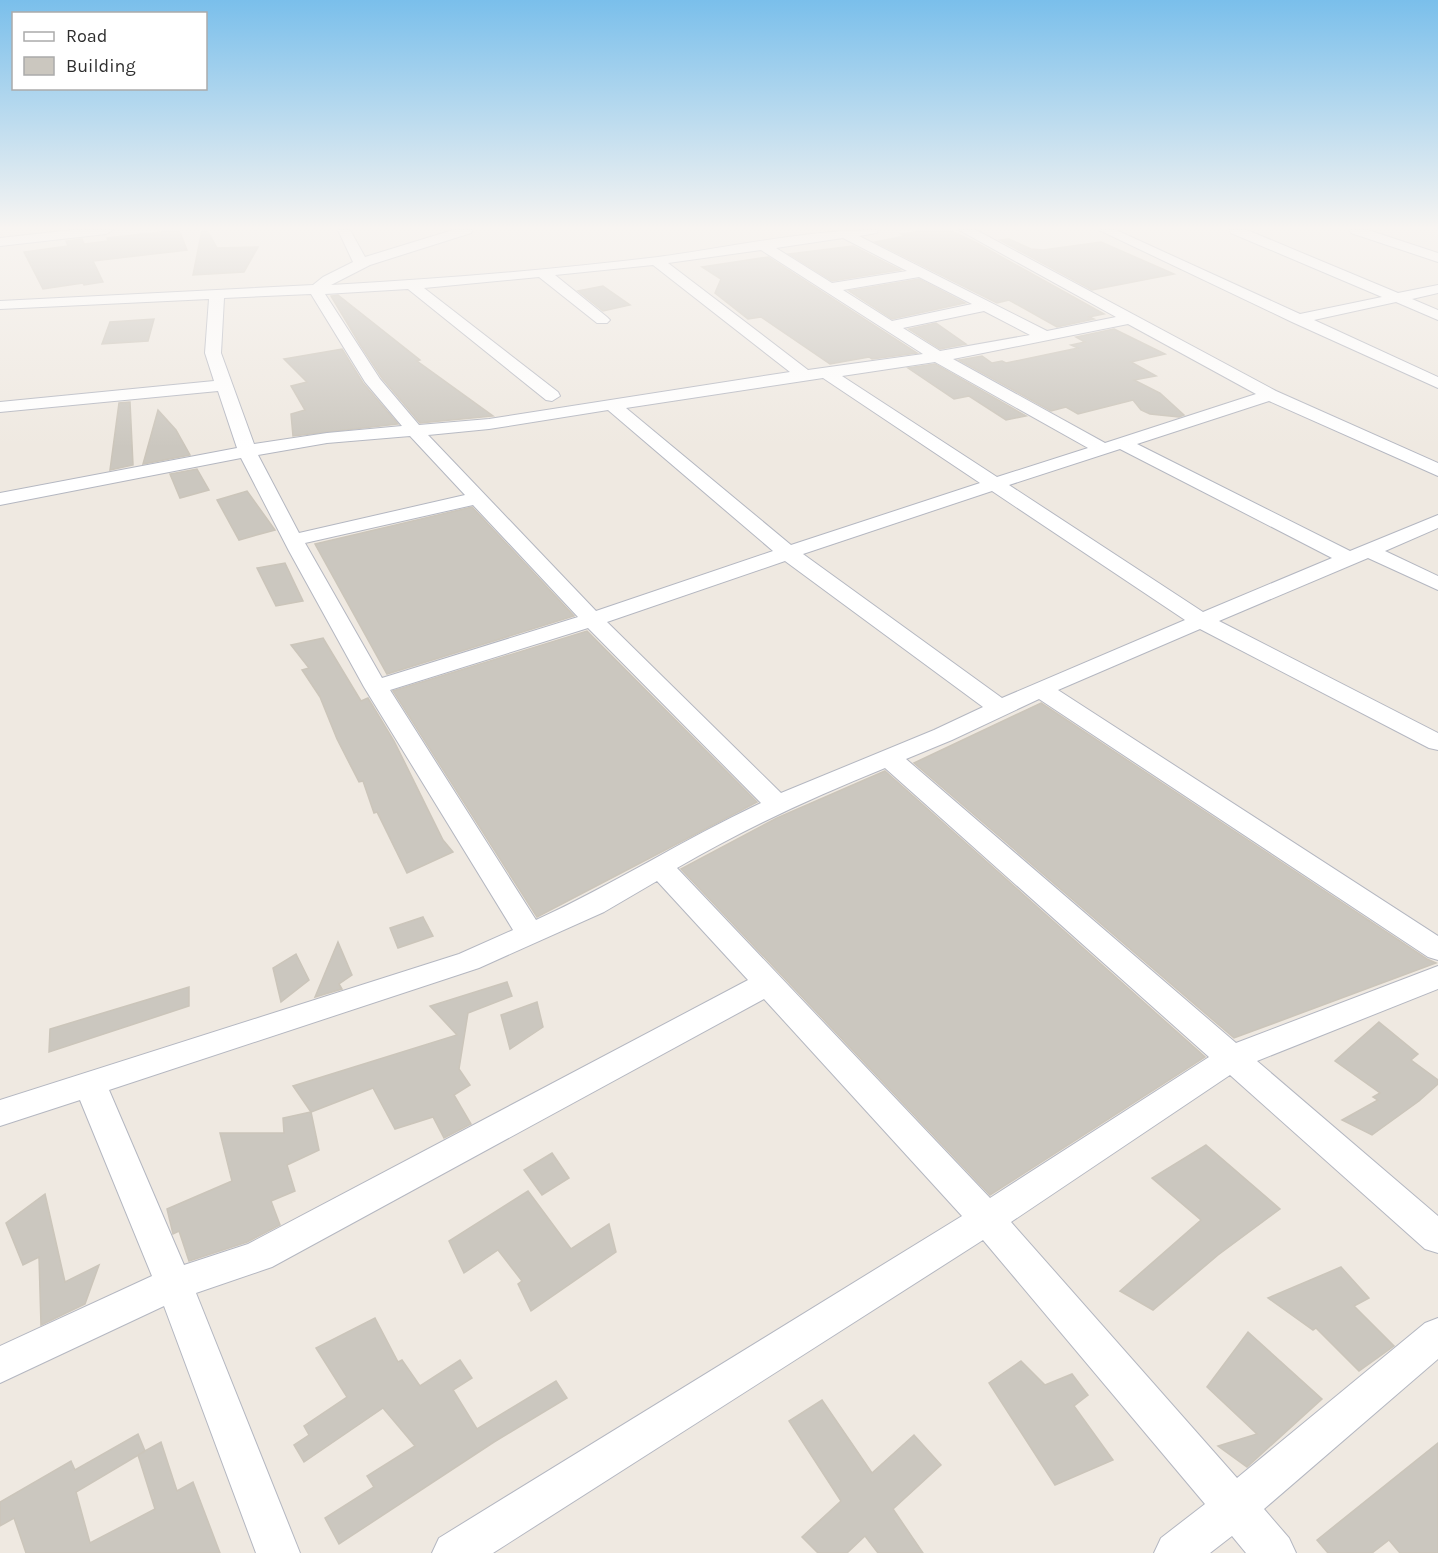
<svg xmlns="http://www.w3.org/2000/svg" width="1438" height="1553" viewBox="0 0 1438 1553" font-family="Karla,sans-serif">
<rect width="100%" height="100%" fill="#efe9e1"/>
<g fill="#cbc7bf" stroke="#cbc5ba" stroke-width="1.5" fill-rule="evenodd">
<polygon points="179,230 187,250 93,261 103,282 84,285 83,283 43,289 24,252 68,246 66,241 82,239 84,244 108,241 107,238"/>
<polygon points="202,230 207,230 217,248 258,247 244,272 193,275"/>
<polygon points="929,230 949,230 975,242 1104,314 1089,317 1094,319 1057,327 1009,300 997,303 875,242 905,236 901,234"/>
<polygon points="1009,239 1031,249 1043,250 1101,242 1174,274 1092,290 1000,240"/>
<polygon points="853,246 900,270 832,281 789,254"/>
<polygon points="768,257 917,353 872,359 869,357 830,364 761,317 748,319 715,293 721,279 702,267"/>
<polygon points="919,279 965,303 892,319 849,291"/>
<polygon points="603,286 630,305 603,311 578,291"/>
<polygon points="338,295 420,360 417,361 493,416 420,423 382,378 361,346 331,296"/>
<polygon points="154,319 148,341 102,344 110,322"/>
<polygon points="936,323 966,344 940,349 909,329"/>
<polygon points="1114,329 1165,354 1131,362 1156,376 1134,380 1160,393 1184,415 1179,417 1150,414 1141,410 1133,400 1078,414 1066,407 1051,411 959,360 982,356 992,363 1002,361 1006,363 1078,348 1071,345 1085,342 1076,337"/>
<polygon points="342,349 363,383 398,424 293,436 291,414 305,410 291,386 307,382 284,359"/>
<polygon points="935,364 1026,416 1006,420 969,396 954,399 908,368"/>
<polygon points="130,402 133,465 110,470 119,403"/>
<polygon points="158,410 176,430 190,455 143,464"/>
<polygon points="197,469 209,490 180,498 170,474"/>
<polygon points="247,491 275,530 239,540 217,500"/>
<polygon points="472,507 574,616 387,674 315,544"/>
<polygon points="285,563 303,601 276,606 257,568"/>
<polygon points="587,631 757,802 537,917 393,691"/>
<polygon points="323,638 361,701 368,698 394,741 443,840 453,852 407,873 377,812 374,813 363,781 359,782 337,739 320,697 302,670 309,668 291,645"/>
<polygon points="1041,703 1427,959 1436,963 1234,1038 914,763"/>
<polygon points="885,771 1205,1057 990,1195 681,869 777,818"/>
<polygon points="423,917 433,936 398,948 390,928"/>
<polygon points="338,942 352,975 339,984 342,989 315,997"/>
<polygon points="296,954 309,980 281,1002 273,968"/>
<polygon points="507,982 512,996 468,1013 459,1069 470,1085 454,1095 471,1124 444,1138 433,1117 395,1129 373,1088 311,1112 293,1086 457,1035 430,1006"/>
<polygon points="189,987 189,1006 49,1052 50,1029"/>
<polygon points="537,1002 543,1027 510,1049 501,1015"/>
<polygon points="1379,1022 1418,1054 1411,1060 1438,1080 1438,1084 1419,1101 1372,1135 1342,1120 1378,1100 1373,1097 1380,1093 1335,1061"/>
<polygon points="311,1112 319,1150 287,1165 295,1191 271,1201 280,1225 247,1242 189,1261 179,1231 173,1234 167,1209 232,1181 220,1133 284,1133 283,1118"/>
<polygon points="1206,1145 1280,1209 1218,1255 1153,1310 1120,1291 1201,1220 1152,1178"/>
<polygon points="552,1153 569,1178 542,1195 524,1170"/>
<polygon points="528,1191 571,1249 609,1224 616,1252 531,1311 518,1284 522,1281 498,1250 464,1273 449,1241"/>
<polygon points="45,1194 65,1282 99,1265 85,1304 41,1325 39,1257 23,1265 6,1223"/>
<polygon points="1341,1267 1369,1298 1354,1306 1394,1346 1359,1371 1316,1328 1313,1330 1268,1298"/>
<polygon points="375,1318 398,1362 402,1360 420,1386 460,1360 472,1378 453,1390 477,1429 556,1381 567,1398 494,1442 339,1544 325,1518 374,1487 367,1476 415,1446 383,1408 304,1462 294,1445 309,1435 304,1426 347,1397 316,1348"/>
<polygon points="1248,1332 1322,1399 1247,1467 1218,1446 1257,1434 1207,1387"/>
<polygon points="1021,1361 1045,1385 1072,1374 1088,1395 1074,1406 1113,1460 1055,1485 989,1383"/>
<polygon points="822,1400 872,1473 914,1435 941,1465 893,1509 923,1553 878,1553 865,1536 847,1553 818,1553 802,1537 841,1501 789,1421"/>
<path d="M138 1434 145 1451 161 1442 177 1491 193 1482 220 1553H26L14 1518 0 1526V1502L71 1461 75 1470ZM145 1451 138 1455 155 1509 90 1543 76 1492Z"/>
<polygon points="1438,1443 1438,1553 1400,1553 1389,1540 1372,1553 1328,1553 1317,1540"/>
</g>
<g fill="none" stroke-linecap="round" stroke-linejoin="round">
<g stroke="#b4b7c1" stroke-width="2">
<g id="street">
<polygon points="72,230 113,230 106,234 0,246 0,238"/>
<path d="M338 230H350L365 257 453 230H473L471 233 370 265 331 285C440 279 550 270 658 257 731 247 805 230 878 230L877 233 859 236 1047 331 1116 317 959 230H976L1276 391 1438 463V476L1269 401 1137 444 1350 551 1438 515V528L1385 551 1438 576V590L1368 558 1219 621 1438 733V750L1429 748 1200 629 1058 690 1438 936V960L1428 957 1039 699 952 740 906 759 1236 1043 1438 966V989L1257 1061 1438 1216V1253L1425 1249 1230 1075 1011 1222 1237 1478 1425 1323 1438 1318V1359L1264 1509 1289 1538 1296 1553H1246L1232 1536 1210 1553H1154L1161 1538 1205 1504 983 1240 493 1553H432L439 1538 962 1216 764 999 272 1267 196 1293 300 1553H256L164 1306 0 1383V1346L152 1276 80 1100 0 1126V1100L459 954 513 930 364 687 289 551 241 458 0 505V493L237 448 218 391 0 412V402L214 381 205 353 209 299 0 309V301L313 285 323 277 353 262ZM843 238 907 271 832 283 776 248ZM761 250 923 354 808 370 668 263ZM653 265 790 372 489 419 419 425 380 379 325 294 408 289 546 400 552 401 560 396 558 392 424 288 539 277 597 323H607L610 320 607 317 555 275ZM919 277 972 304 892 321 843 290ZM311 294 365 382 402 426 327 433 254 444 221 353 224 298ZM984 311 1030 335 940 351 903 328ZM1128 324 1256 394 1105 443 953 359ZM935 362 1088 448 997 477 842 376ZM823 378 980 483 791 545 626 408ZM608 410 773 551 596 611 428 435 489 429ZM410 436 465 495 299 533 258 455 327 443ZM1120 449 1332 558 1203 612 1009 485ZM992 491 1185 620 1002 698 803 554ZM473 505 578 617 382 678 305 543ZM785 561 983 707 934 730 781 793 607 622ZM588 628 761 803C684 839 613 885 536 920L390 690ZM885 768 1209 1057 990 1198 677 868C744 829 813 797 885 768ZM657 881 748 980 248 1244 184 1265 109 1090 479 968 604 912Z"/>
<polygon points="1099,230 1116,230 1300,314 1382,297 1231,233 1230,230 1247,230 1398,293 1438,285 1438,293 1412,299 1438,310 1438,320 1396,302 1314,320 1438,377 1438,388 1292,322"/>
<polygon points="1349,230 1368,230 1438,253 1438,262 1351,233"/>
</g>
</g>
<use href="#street" fill="#fff" fill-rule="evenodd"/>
</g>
<linearGradient id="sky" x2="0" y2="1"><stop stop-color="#7abfeb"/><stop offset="0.51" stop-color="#f8f5f2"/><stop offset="1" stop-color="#f8f5f2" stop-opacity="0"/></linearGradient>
<rect width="1438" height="447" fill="url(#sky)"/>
<rect x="12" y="12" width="195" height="78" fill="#ffffff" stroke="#ababab" stroke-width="1.5"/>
<rect x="24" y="32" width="30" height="9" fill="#ffffff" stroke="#ababab" stroke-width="1.5"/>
<text x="66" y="42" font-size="18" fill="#2e2e2e">Road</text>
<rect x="24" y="57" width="30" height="18" fill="#cbc7bf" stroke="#ababab" stroke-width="1.5"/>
<text x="66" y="72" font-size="18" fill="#2e2e2e">Building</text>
</svg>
